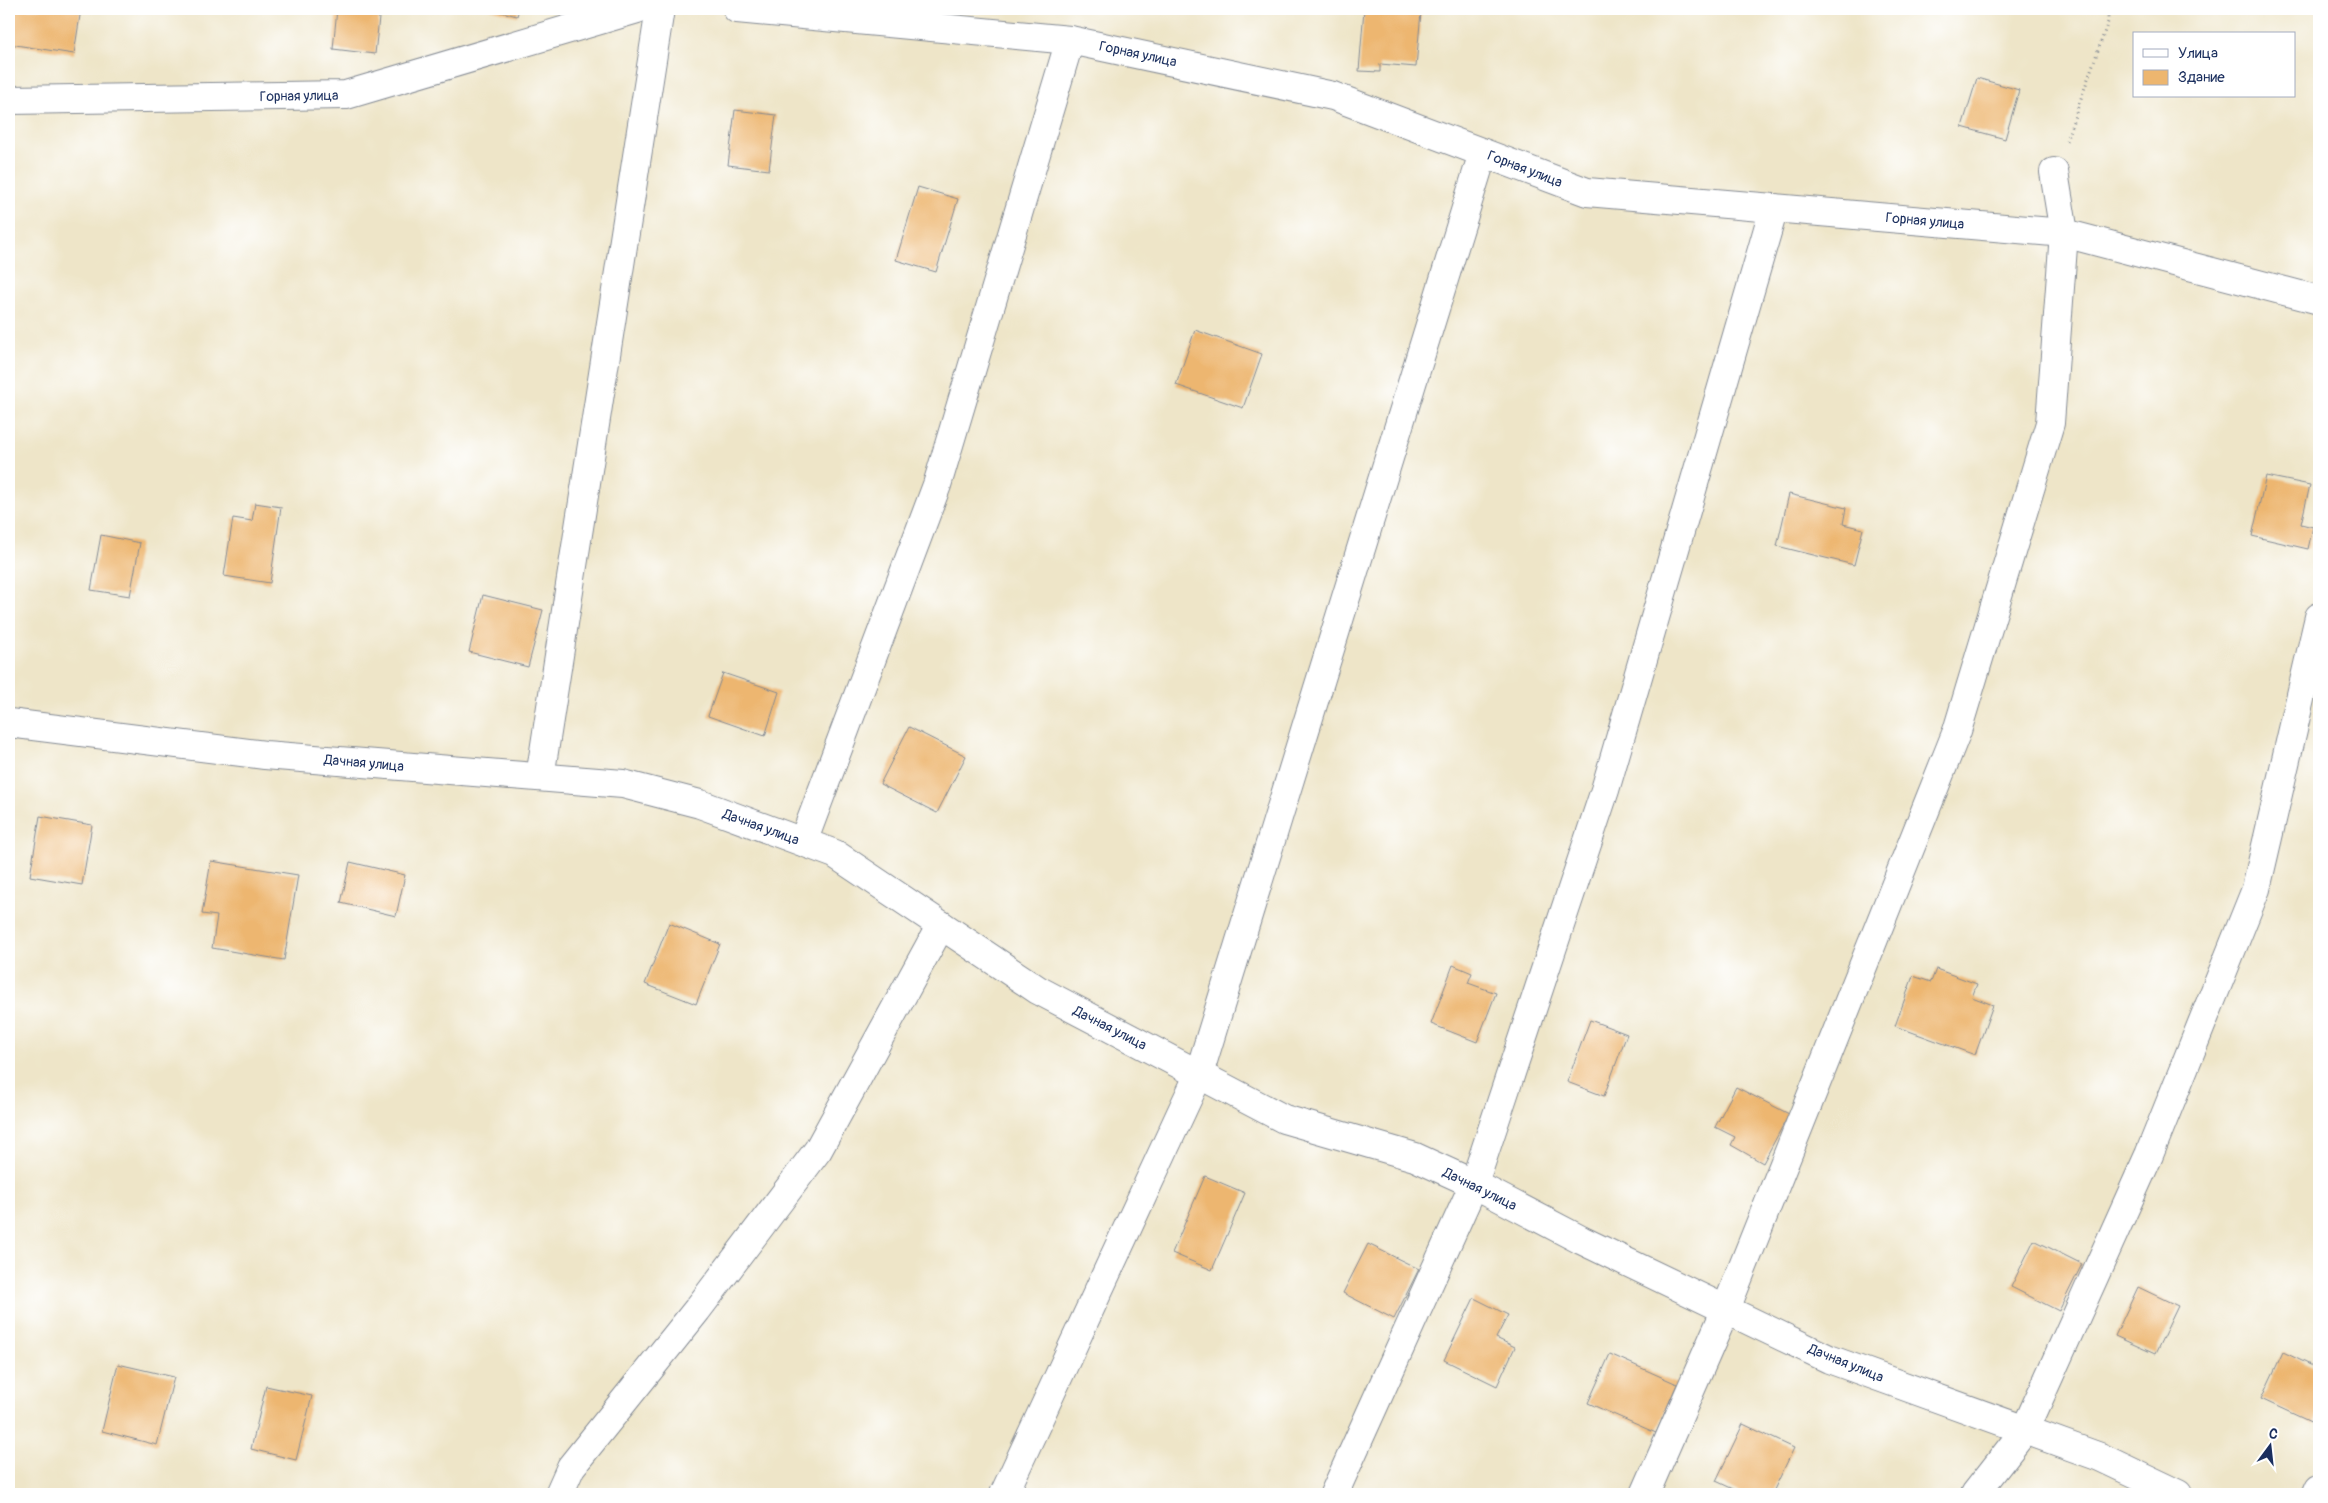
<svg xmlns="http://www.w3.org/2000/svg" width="2328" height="1503" viewBox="0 0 2328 1503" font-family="Pangolin,sans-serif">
<rect width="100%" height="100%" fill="#fff"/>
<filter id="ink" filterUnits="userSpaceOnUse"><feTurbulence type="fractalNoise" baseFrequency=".02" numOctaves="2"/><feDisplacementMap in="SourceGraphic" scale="10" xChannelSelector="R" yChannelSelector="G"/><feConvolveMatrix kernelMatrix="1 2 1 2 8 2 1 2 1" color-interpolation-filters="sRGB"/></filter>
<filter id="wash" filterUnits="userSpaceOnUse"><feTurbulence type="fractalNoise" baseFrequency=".0096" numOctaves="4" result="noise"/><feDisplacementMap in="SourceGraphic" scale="20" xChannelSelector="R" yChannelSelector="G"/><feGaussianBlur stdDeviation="1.12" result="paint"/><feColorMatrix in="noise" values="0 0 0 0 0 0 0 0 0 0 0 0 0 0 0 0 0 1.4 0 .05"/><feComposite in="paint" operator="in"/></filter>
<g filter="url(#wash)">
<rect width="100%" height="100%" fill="#eee5c8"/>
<g id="blocks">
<g fill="#edb66f">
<polygon points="9,9 81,9 74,54 9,44"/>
<polygon points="337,9 380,9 375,54 333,49"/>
<polygon points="490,9 519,9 517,16"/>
<polygon points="1364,9 1421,12 1416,67 1380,64 1380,72 1359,71"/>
<polygon points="1977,78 2019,90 2005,139 1962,127"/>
<polygon points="735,110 776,115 769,170 728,165"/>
<polygon points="918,187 958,199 936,272 896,260"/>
<polygon points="1195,330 1262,354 1243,408 1176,385"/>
<polygon points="2266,476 2310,485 2301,524 2313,527 2308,549 2252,536"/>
<polygon points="1789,494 1846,508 1843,524 1863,529 1854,565 1777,546"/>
<polygon points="255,503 281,507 270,583 224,576 233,518 252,521"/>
<polygon points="101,535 140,543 130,596 91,590"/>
<polygon points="483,595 543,610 528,667 469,652"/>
<polygon points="723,673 779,692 765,736 708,716"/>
<polygon points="909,727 966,756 937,813 880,784"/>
<polygon points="40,816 92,825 82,885 30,876"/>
<polygon points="211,861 298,875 284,960 212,948 217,916 202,914"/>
<polygon points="350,862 405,875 396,916 341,903"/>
<polygon points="669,923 720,944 696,1004 645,984"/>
<polygon points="1453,965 1472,973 1468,983 1496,993 1477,1042 1431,1024"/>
<polygon points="1936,969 1977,984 1972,997 1993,1005 1975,1055 1895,1026 1913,976 1931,982"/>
<polygon points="1590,1020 1627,1034 1604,1096 1567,1082"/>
<polygon points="1736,1087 1789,1114 1763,1163 1731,1145 1735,1137 1715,1127"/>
<polygon points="1205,1176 1245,1193 1212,1270 1172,1253"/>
<polygon points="2034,1240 2082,1264 2059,1311 2011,1287"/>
<polygon points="1368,1244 1419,1269 1394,1319 1343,1293"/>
<polygon points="2138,1287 2178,1306 2155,1354 2115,1336"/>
<polygon points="1474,1298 1508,1315 1496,1338 1515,1347 1497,1386 1444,1360"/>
<polygon points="2283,1352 2319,1369 2319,1414 2315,1424 2261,1399"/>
<polygon points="1610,1354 1677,1384 1656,1433 1588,1403"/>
<polygon points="118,1364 174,1377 157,1445 102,1431"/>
<polygon points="266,1386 312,1396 296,1460 251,1449"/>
<polygon points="1743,1424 1794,1448 1772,1494 1744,1494 1716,1481"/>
</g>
</g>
</g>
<g filter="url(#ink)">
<use href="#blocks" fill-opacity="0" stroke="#848a93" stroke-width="1"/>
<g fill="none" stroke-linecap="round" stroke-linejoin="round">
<g stroke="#848a93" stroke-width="30">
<g id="minor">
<polyline points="737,9 1070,40 1333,96 1587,192 2064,233 2319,300"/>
<polyline points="9,100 346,95 637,9"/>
<polyline points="9,723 265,755 623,784 700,804 835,854 1038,990 1284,1119 1415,1157 1474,1184 1581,1240 1829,1359 2100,1457 2178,1494"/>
<polyline points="540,777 660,9"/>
<polyline points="803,842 937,485 1070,40"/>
<polyline points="559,1494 571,1467 697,1310 818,1150 941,925"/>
<polyline points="1004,1494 1199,1074 1483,153"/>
<polyline points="1334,1494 1474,1184 1605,790 1774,208"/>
<polyline points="1645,1494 1726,1309 1957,731 2050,423 2064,233 2054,172"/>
<polyline points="1975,1494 2025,1430 2149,1155 2256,889 2319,617"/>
<polyline points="2316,1494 2319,1487"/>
</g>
</g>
<polyline stroke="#848a93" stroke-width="3" stroke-dasharray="1 4" stroke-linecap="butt" points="2066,141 2108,22 2108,9"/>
<use href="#minor" stroke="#fff" stroke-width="28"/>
</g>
</g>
<g text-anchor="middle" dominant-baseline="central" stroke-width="4" stroke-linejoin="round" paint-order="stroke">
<g font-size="14" fill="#1b2f5e" stroke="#fff">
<text transform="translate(1138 54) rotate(12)">Горная улица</text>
<text transform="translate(299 96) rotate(-1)">Горная улица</text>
<text transform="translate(1525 169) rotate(21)">Горная улица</text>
<text transform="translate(1925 221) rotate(5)">Горная улица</text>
<text transform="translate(364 763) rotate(5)">Дачная улица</text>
<text transform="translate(761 827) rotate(20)">Дачная улица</text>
<text transform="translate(1110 1028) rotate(27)">Дачная улица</text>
<text transform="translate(1480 1189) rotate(26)">Дачная улица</text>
<text transform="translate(1846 1363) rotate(22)">Дачная улица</text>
</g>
</g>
<rect width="2328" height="1503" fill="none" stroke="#fff" stroke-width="30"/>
<rect x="2133" y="32" width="162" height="65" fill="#ffffff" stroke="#a4acbf"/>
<rect x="2143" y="49" width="25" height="8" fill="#ffffff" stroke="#a4acbf"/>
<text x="2178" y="58" font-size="15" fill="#1b2f5e">Улица</text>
<rect x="2143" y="70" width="25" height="15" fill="#edb66f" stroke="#a4acbf"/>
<text x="2178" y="82" font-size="15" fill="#1b2f5e">Здание</text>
<g transform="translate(2270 1446) rotate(15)" stroke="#ffffff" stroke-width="4" paint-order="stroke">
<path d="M0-4L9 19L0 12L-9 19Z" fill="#1b2f5e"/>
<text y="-8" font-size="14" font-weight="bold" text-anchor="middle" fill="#1b2f5e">С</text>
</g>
</svg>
